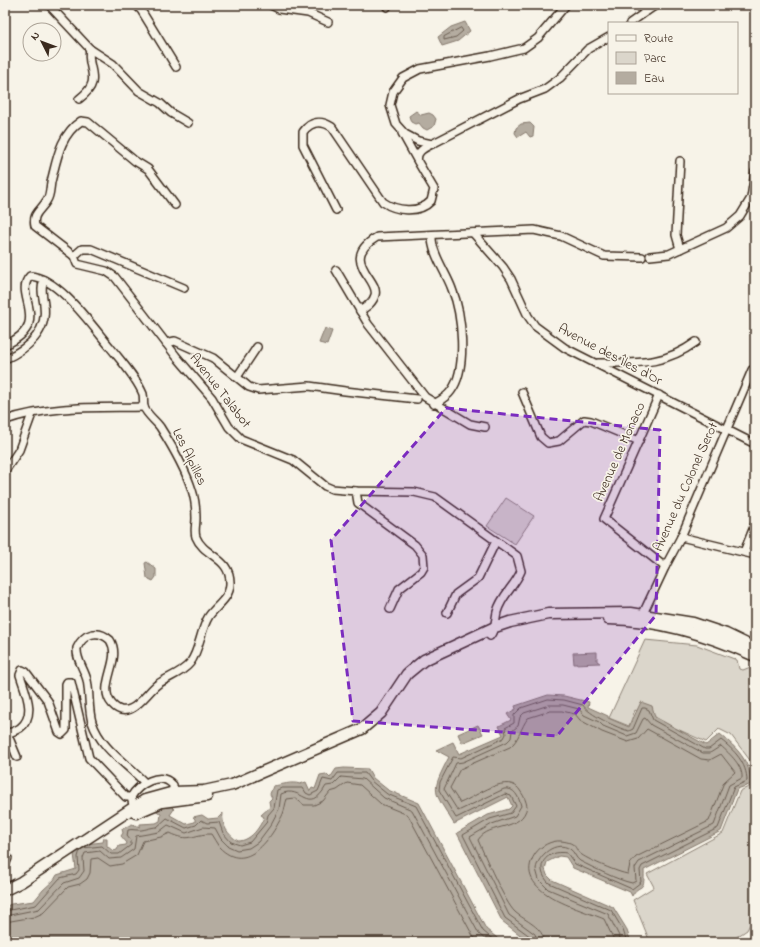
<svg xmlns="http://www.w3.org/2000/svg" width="760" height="947" viewBox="0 0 760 947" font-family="'Indie Flower',sans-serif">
<rect width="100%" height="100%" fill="#f7f3e8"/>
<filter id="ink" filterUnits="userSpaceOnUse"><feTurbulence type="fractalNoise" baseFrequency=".025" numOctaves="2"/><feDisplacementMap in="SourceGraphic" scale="8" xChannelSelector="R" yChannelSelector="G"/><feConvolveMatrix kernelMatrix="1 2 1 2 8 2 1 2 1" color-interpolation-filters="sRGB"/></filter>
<g filter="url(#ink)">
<g fill="#dbd6cb" stroke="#8b8074">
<polygon points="506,498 534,516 515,544 487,526"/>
<polygon points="645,640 697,645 737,660 739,669 743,670 753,666 755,667 755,767 731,735 719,729 706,742 635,710 629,726 609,718"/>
<polygon points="755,776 755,914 747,930 729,942 650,942 633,900 654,887 647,874 723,833 740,791 755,784"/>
</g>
<g fill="#b4aca0" stroke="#84786c">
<polygon points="465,22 470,31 458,41 442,46 438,37 451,27"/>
<polygon points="416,111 421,115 429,113 433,115 436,119 434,126 427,130 423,128 419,123 415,124 411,122 409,116"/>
<polygon points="530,123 534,127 533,136 530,137 526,132 518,137 515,133 516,128 521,124"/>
<polygon points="325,328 332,331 327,345 319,343"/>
<polygon points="147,562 156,569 156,577 153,581 147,578 145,563"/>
<polygon points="597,652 597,661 600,663 574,664 573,653"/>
<path d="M548 695 564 696 589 702 588 707 608 716V718L629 727 641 702 652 706 655 717 706 745 720 734C738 749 749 760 752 784L737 789 721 831 644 870C645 895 639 882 632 896L630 892 573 868 566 857 559 856 547 862 545 869 547 875 552 880 613 907 626 928 631 942H533L524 938 502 921 457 833 488 815 509 809 512 806 508 797 454 824C433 789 430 794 449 757L436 750 453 742 459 754 503 735 499 726 511 720 507 714 516 709 515 706Z"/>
<polygon points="478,725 483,734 462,743 458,734"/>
<path d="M344 768 368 769 373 778 388 790 419 803 486 929 502 942H5V907L11 904 34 901 43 890 54 880 57 875 76 869 74 854 85 844 103 842 104 838H107V846L113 851 117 850 119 846 126 845 127 843 121 836 123 833 122 829 132 824 140 827V824L156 823 160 821 161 814 151 807 171 806 174 809 170 815 186 824 195 822V819L193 817 202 815 208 819 218 818 223 813C221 825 228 835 238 841 251 841 260 827 264 817L261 815 270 807 269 801 272 798 270 794 273 786C282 785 291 781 300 784L306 782 310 791 312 788 315 789 320 775 326 774 330 778 336 769Z"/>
</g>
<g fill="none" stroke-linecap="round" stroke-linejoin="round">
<g stroke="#6b5e52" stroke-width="1">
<polygon points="461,28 463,31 456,37 444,40 444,37"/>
<path d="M83 848 102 846 111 854H119L131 845V841L127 836 128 830C133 829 133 830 138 830 142 831 151 827 157 827L167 818 186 828 196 825 201 820 207 823 219 822 223 833 231 842 240 845 250 842 266 823 268 815 274 808 277 790 282 788H303L306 793 310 795 318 791 323 779 332 781 338 773H365L371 781 387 794 416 806 483 931 496 942"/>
<polyline points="5,911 36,905 60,878 76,874 79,870 78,857 80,850"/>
<path d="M5 916 39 909 64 883 79 878 84 871 83 858 85 853 100 851 109 859 121 858 134 849 136 836 159 832 168 825 186 833 203 827 215 828 221 839 228 846 237 850 249 848 258 842 270 826 279 809 281 794C302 784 309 816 326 786L333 785 341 777 363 779 384 798 412 810 479 934 488 942"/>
<path d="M5 922 34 917 43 913 68 887 80 884 87 879 90 873 91 859 98 858 110 866 122 864 137 855 143 841 161 837 170 833C191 843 191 834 211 834 214 838 216 843 219 847 247 876 272 837 283 814 285 809 285 804 287 799L295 798 304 805H314L323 801 330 792 337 790 347 783 360 785 381 804 408 815 473 936 478 942"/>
<path d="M533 942 531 937 505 918 463 835 490 819 511 813 516 806 511 796 505 794 456 818 439 790 440 782 453 757 461 758 504 738 506 734 505 728 514 723V715L521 708 548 699 564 700 583 705C588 714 617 728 629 731L633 729 642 708H645L649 710 653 720 705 749H709L721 740C734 750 747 763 747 781L734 787 718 828 642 866 640 870 641 882 632 889 575 864 567 853C546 849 533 867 549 883L611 910 623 930 627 942"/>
<path d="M538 942 535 934 509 915 470 837 492 824 515 816 521 806C519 797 514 787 504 789L458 811 444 789 456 763 463 762 507 742 511 738 512 731 518 726 520 717 524 713 549 705H563L579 709 584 715 599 722 603 726 627 736 636 733 643 719 645 718 651 725 703 753H710L721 746C730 754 743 766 742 778L729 785 714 825 639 862 635 868 636 881 632 883C617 880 594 868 580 861 575 858 575 852 570 849 556 840 538 855 536 869L539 880 548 889 608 914 622 942"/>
<path d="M544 942C544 927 525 921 515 912 505 903 484 854 478 840 489 822 523 832 527 806 526 801 524 796 521 792 509 770 476 797 460 803L450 788 460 769 510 747C519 740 521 727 528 718L550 711H562L575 714 580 720 602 732 628 742 638 739 647 729 701 759 710 760 721 754 735 772 724 782 709 821 636 857 630 864 628 874C619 873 589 860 582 855 573 849 579 843 561 841 552 840 540 846 535 854 510 892 581 909 604 919L615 942"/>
</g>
<g stroke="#3b2a1e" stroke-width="10">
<g id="street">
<polyline points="49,5 90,49 113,64 139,91 160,103 171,113 188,123"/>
<polyline points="136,5 141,10 176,67"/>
<polyline points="271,5 279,9 308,13 328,22"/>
<polyline points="386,5 387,7"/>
<polyline points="637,5 647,11 656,5"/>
<polyline points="630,23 647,11"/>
<path d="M79 99C105 80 85 68 90 49"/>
<polyline points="402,133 417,160"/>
<polyline points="432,144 418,141 405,134 396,124 390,105 393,92 403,78 420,69 490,56 524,48 538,38 566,5"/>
<path d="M175 205 148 169 135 161 88 122 81 121C60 135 57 159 51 182 50 188 50 196 47 200 41 211 32 213 35 226L74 256 77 264 106 271 115 277 176 356 212 398 229 427 241 439 293 460 325 486 332 489 356 491 414 492 435 497 517 556 521 571C515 586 501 596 497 612 495 621 496 628 490 636"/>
<path d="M336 210 303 145V132C311 121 321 120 332 127L383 202C396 211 419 214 431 201L434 189 418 162C415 152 424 148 432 144L519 99 545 89 560 78 588 49 609 37"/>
<polyline points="473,233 503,267 511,279 528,316 535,326 565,348 755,444"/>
<path d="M432 235C431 253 446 272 452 289 462 313 468 369 451 391 447 397 441 400 434 404"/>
<polyline points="680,249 676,235 680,161"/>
<polyline points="74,256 82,249 91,249 184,288"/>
<polyline points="650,256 669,254 726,228 740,216 751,198 755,172"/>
<polyline points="336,270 368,324 425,397 470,424 485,427"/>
<path d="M360 311C366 307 373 303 375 295 380 279 338 260 377 237L534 230 561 236 604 256 642 257"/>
<polyline points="166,343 175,341 213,358 249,387 258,390 309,386 345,391 417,399"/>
<path d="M5 345C54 323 12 295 30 276 58 277 93 327 110 347 121 361 136 377 143 394 144 398 143 403 144 407 146 414 156 421 160 427 172 446 185 468 192 490 195 499 196 508 196 518 196 525 194 531 196 537 204 557 231 557 230 584 230 598 216 606 209 616 200 630 200 650 190 663 182 673 168 677 158 684 146 692 130 724 112 704 96 686 123 660 110 640 98 629 84 633 77 648 76 660 84 668 87 680 90 694 88 708 92 722 101 749 126 763 144 782"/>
<path d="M5 359C27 349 48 332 44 305 43 296 40 289 44 280"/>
<path d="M598 363C637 363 663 366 696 342"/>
<polyline points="237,377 257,347"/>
<polyline points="522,392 541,437 548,443 559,441 584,420 591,421 639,441"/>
<polyline points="659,395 604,519 665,567"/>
<path d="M6 420C49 405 99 408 144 407"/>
<polyline points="5,471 19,450 32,414"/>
<polyline points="356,491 358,503 415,545 423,555 424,567 421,572 399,589 390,609"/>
<polyline points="681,537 755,555"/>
<polyline points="744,552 755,524"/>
<polyline points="447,613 456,594 478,578 496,541"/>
<polyline points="641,618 665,567 681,537 752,370"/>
<path d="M5 733C11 733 15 731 20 728 37 715 25 691 20 675L22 670 26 672 48 701 59 732 62 734 66 730V684L67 682H71L89 758 126 797H131"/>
<polyline points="7,733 17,757"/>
<path d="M135 812 131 797C138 785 160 770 173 785V796"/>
<polyline points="5,854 8,858 5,865"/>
</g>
</g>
<g stroke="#3b2a1e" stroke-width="13">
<g id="secondary">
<path d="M608 619C659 620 709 635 755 656"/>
<polyline points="136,813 162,802 207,796"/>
<polyline points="5,890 21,882 145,800 174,792 204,791 232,785 362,729 381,713 407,674 424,660 495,627 510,622 548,614 631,613 693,623 726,634 755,648"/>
</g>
</g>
<use href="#street" stroke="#f7f3e8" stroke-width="7"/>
<use href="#secondary" stroke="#f7f3e8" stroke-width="10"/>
</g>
</g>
<path fill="#7b2cbf" fill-opacity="0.2" stroke="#7b2cbf" stroke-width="3" stroke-dasharray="8 5" stroke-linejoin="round" d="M446 408 660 430 656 615 557 736 353 721 331 540Z"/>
<g text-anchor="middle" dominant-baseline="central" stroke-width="3.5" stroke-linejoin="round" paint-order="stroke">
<g font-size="14" fill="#3b2a1e" stroke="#f7f3e8">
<text transform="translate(610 355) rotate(28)">Avenue des Îles d'Or</text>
<text transform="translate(220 391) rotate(52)">Avenue Talabot</text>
<text transform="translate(620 452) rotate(-66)">Avenue de Monaco</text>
<text transform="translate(189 457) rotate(64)">Les Alpilles</text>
<text transform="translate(686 487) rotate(-66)">Avenue du Colonel Serot</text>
</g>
</g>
<rect width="760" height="947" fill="none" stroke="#f7f3e8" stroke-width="20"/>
<rect x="10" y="10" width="740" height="927" fill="none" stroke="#3b2a1e" stroke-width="1.5" filter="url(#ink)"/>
<rect x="608" y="22" width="130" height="72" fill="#f7f3e8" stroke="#aca397"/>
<rect x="616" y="35" width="20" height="6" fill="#f7f3e8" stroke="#aca397"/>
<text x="644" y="42" font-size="12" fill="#3b2a1e">Route</text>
<rect x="616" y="52" width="20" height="12" fill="#dbd6cb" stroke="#aca397"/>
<text x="644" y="62" font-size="12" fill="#3b2a1e">Parc</text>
<rect x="616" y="72" width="20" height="12" fill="#b4aca0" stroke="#aca397"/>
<text x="644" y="82" font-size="12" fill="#3b2a1e">Eau</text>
<g transform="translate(42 42) rotate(312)"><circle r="19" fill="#f7f3e8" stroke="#aca397"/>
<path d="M0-3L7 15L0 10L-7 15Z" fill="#3b2a1e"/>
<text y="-6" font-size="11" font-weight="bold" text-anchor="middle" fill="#3b2a1e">N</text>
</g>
</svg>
